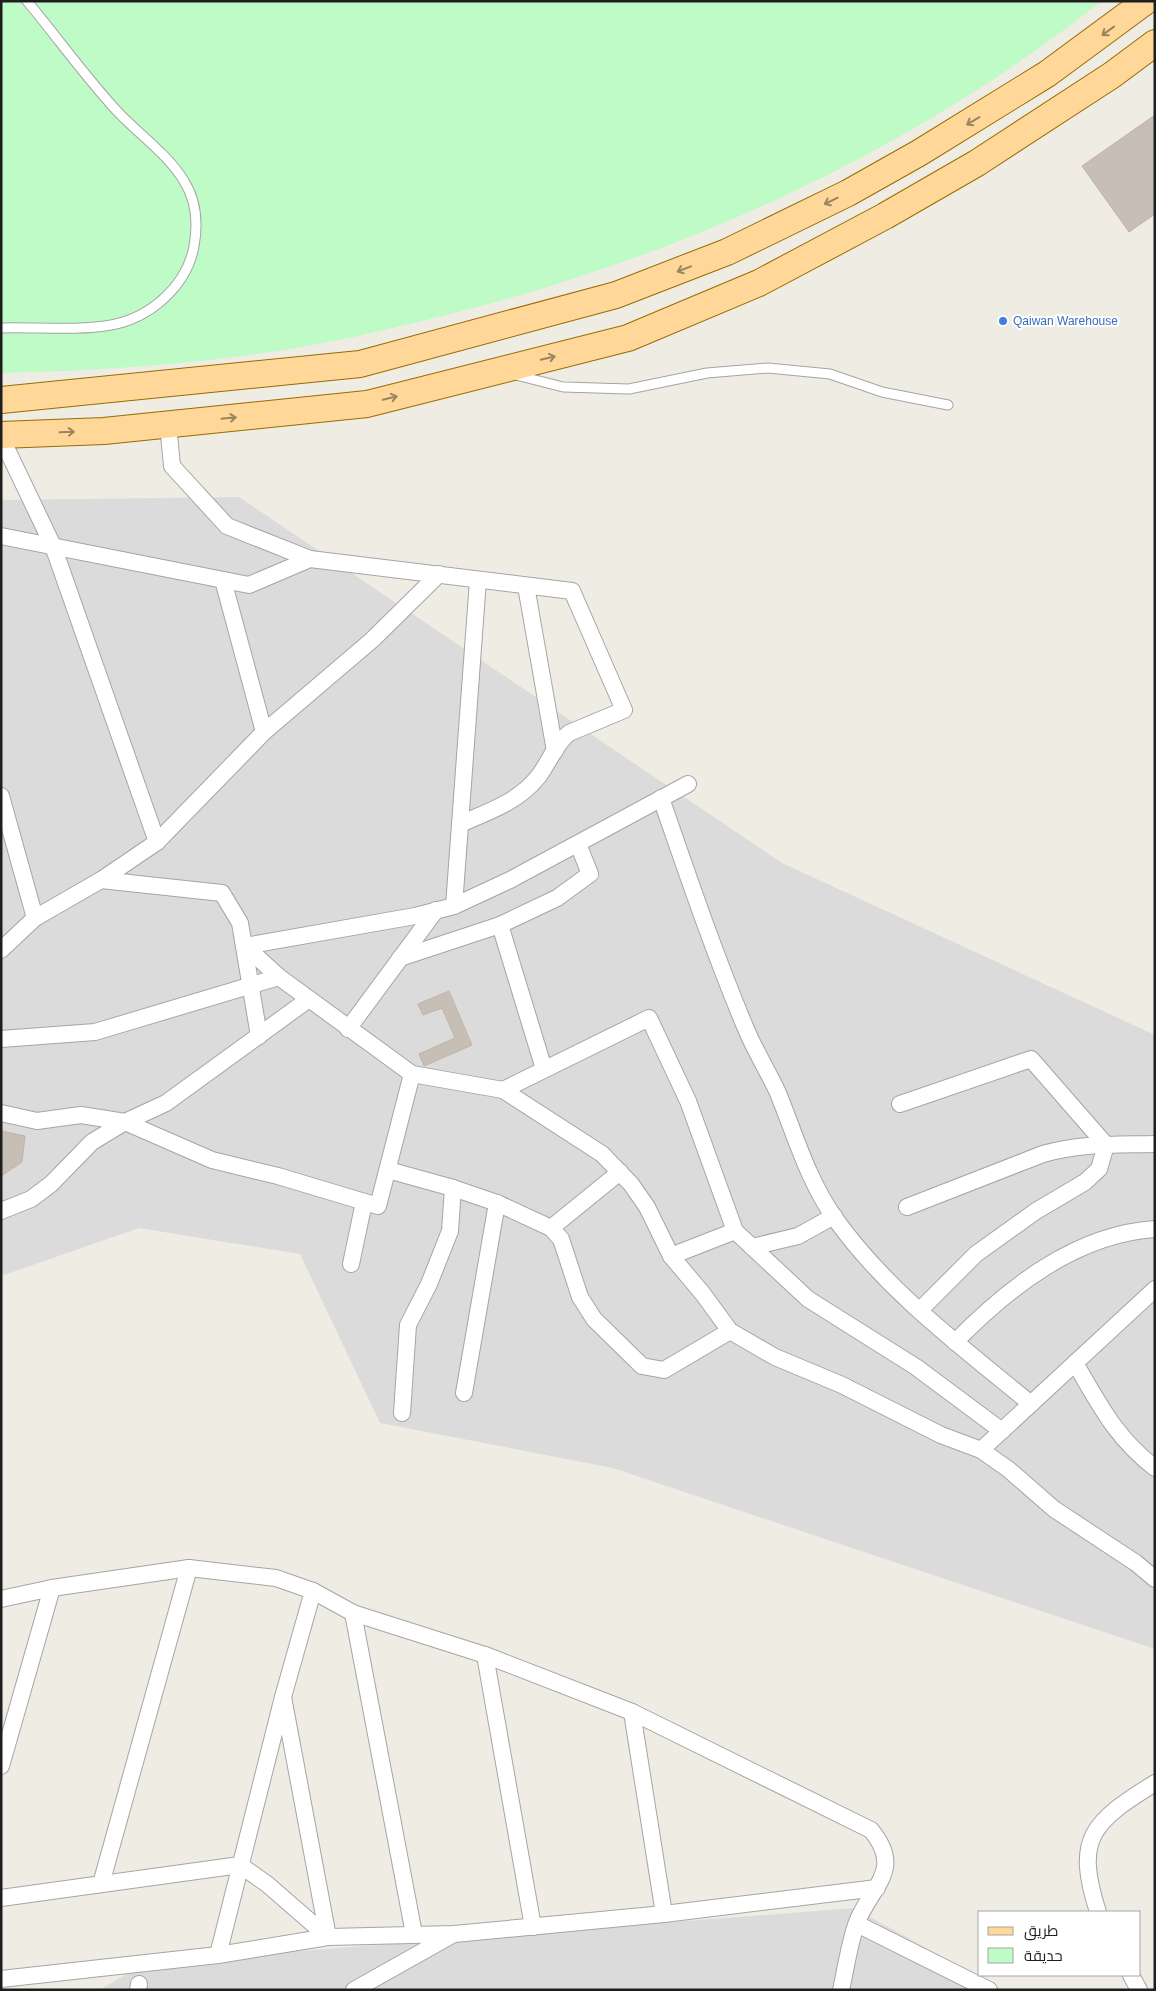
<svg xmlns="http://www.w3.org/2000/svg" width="1156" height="1991" viewBox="0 0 1156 1991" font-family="Helvetica,Cairo,sans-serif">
<rect width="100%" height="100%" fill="#efece3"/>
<g fill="#dcdbdb">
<polygon points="239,497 782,863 1155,1035 1155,1649 613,1468 380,1423 300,1254 139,1228 1,1276 1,500"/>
<polygon points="854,1908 1002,1990 100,1990 145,1963"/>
</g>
<path fill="#befbc6" d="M1 1H1102C900 160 664 265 413 323 361 336 309 347 256 354 171 366 87 371 1 373Z"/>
<g fill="#c7beb6" stroke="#c1b3a5">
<polygon points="1155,115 1155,214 1129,232 1082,166"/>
<polygon points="449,991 472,1045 424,1066 419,1054 455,1038 442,1008 423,1015 418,1004"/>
<polygon points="1,1131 25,1136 22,1162 1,1176"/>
</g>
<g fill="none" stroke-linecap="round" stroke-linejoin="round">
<g stroke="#a5a5a5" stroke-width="11">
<g id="service">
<path d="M1 328C37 327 76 331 111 325 150 318 187 286 194 246 198 224 196 200 184 181 167 153 137 133 116 110 84 75 57 37 27 1"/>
<polyline points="516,375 563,387 629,389 707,373 768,368 830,374 882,392 948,405"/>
</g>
</g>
<g stroke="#a5a5a5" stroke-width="18">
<g id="minor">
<path d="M168 424 172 466 227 526 310 559 572 591 624 710 569 733C555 744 549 763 538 777 518 802 488 812 460 824"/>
<polyline points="1,437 53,546 157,842"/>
<polyline points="1,536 249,585 310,559"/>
<polyline points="223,580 264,732"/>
<polyline points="526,586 555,751"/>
<polyline points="1,796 35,918"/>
<path d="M661 798C688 876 714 953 746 1029 755 1051 768 1071 778 1093 795 1135 808 1180 834 1217 886 1291 962 1347 1031 1404"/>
<polyline points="101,880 222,893 240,923 259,1036"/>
<polyline points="454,906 478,580"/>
<polyline points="500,925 544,1069"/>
<polyline points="245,946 279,977 412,1074 503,1090 602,1154 631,1184 647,1207 671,1256 703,1294 730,1331 775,1357 842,1385 941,1435 981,1450 1008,1469 1054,1509 1136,1563 1155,1579"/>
<polyline points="245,946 415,916 454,906 510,880 688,784"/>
<polyline points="1,950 35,918 101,880 157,842 264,732 372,640 439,574"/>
<polyline points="400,958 500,925 557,898 590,874 578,844"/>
<polyline points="348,1029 436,910"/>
<polyline points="1,1039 95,1032 279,977"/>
<polyline points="503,1090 649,1018 688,1101 735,1231 808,1299 916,1367 1002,1431"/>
<polyline points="900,1104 1031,1059 1106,1145"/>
<polyline points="1,1113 37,1121 81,1115 125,1122 212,1160 278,1176 378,1206 412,1074"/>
<polyline points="388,1170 453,1188 497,1203 551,1228 561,1239 580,1297 594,1319 642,1366 664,1370 730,1331"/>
<path d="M907 1207 1043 1154C1080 1143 1117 1145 1155 1144"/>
<polyline points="1,1211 31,1199 51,1184 92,1142 125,1122 166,1103 309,999"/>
<polyline points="551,1228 620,1172"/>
<polyline points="752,1247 798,1236 834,1216"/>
<polyline points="671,1256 735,1231"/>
<polyline points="351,1264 364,1202"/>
<polyline points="920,1310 976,1254 1036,1211 1085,1182 1099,1169 1106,1145"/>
<path d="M955 1342C1008 1288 1076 1234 1155 1229"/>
<path d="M1075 1363C1100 1405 1115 1437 1155 1468"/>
<polyline points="464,1393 497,1203"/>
<polyline points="402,1413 408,1325 429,1284 450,1231 453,1188"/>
<polyline points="981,1450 1155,1289"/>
<path d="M1 1599 52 1588 189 1568 276 1578 313 1591 353 1613 485 1655 632 1712 871 1830C904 1870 872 1885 857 1922 849 1944 846 1968 841 1990"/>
<polyline points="353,1613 414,1934"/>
<polyline points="485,1655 533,1927"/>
<polyline points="632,1712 664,1914"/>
<polyline points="1,1766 52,1588"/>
<polyline points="101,1884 189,1568"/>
<polyline points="1,1898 240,1865 267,1884 328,1937 283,1697"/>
<path d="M1098 1912C1074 1838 1092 1822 1155 1783"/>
<polyline points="857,1924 989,1990"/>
<polyline points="218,1955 283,1697 313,1591"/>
<polyline points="1131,1975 1139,1990"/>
<polyline points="1,1979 218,1955 328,1937 454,1934 664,1914 877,1888"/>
<polyline points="138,1990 139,1984"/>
<polyline points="354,1990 452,1935"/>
</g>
</g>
<g stroke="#976c00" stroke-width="28">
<g id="primary">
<polyline points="1,400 360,364 616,295 727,252 848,193 919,153 1047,74 1146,1"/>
<polyline points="1,435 104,431 367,404 628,338 759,283 885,216 977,163 1112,75 1155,43"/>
</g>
</g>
<use href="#service" stroke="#fff" stroke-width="9"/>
<use href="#minor" stroke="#fff" stroke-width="16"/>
<use href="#primary" stroke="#ffd798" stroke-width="26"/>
</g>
<defs><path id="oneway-shaft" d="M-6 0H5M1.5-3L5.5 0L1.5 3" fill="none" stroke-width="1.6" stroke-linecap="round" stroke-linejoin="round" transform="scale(1.25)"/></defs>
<g stroke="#9a8461">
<use href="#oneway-shaft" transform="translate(1108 31) rotate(144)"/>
<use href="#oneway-shaft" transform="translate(973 121) rotate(149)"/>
<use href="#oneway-shaft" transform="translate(831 201) rotate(154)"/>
<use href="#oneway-shaft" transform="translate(684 269) rotate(159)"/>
<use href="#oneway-shaft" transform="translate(548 358) rotate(-14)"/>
<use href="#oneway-shaft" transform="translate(390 398) rotate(-14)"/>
<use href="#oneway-shaft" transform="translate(229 418) rotate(-6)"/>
<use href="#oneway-shaft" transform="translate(67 432) rotate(-2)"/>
</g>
<circle fill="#3f7fe0" stroke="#fff" stroke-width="2" cx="1003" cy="321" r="5"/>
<g text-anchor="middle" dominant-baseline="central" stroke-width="4" stroke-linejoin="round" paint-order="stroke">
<g font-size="12" fill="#366cbe" stroke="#fff" text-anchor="start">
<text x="1013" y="321">Qaiwan Warehouse</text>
</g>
</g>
<rect width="1156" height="1991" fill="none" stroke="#1e1e1e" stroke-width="5"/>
<rect x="978" y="1911" width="162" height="65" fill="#ffffff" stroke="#a5a5a5"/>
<rect x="988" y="1927" width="25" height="8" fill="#ffd798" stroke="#a5a5a5"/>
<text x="1024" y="1936" font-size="15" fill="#1e1e1e">طريق</text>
<rect x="988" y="1948" width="25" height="15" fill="#befbc6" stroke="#a5a5a5"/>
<text x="1024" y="1961" font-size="15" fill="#1e1e1e">حديقة</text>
</svg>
